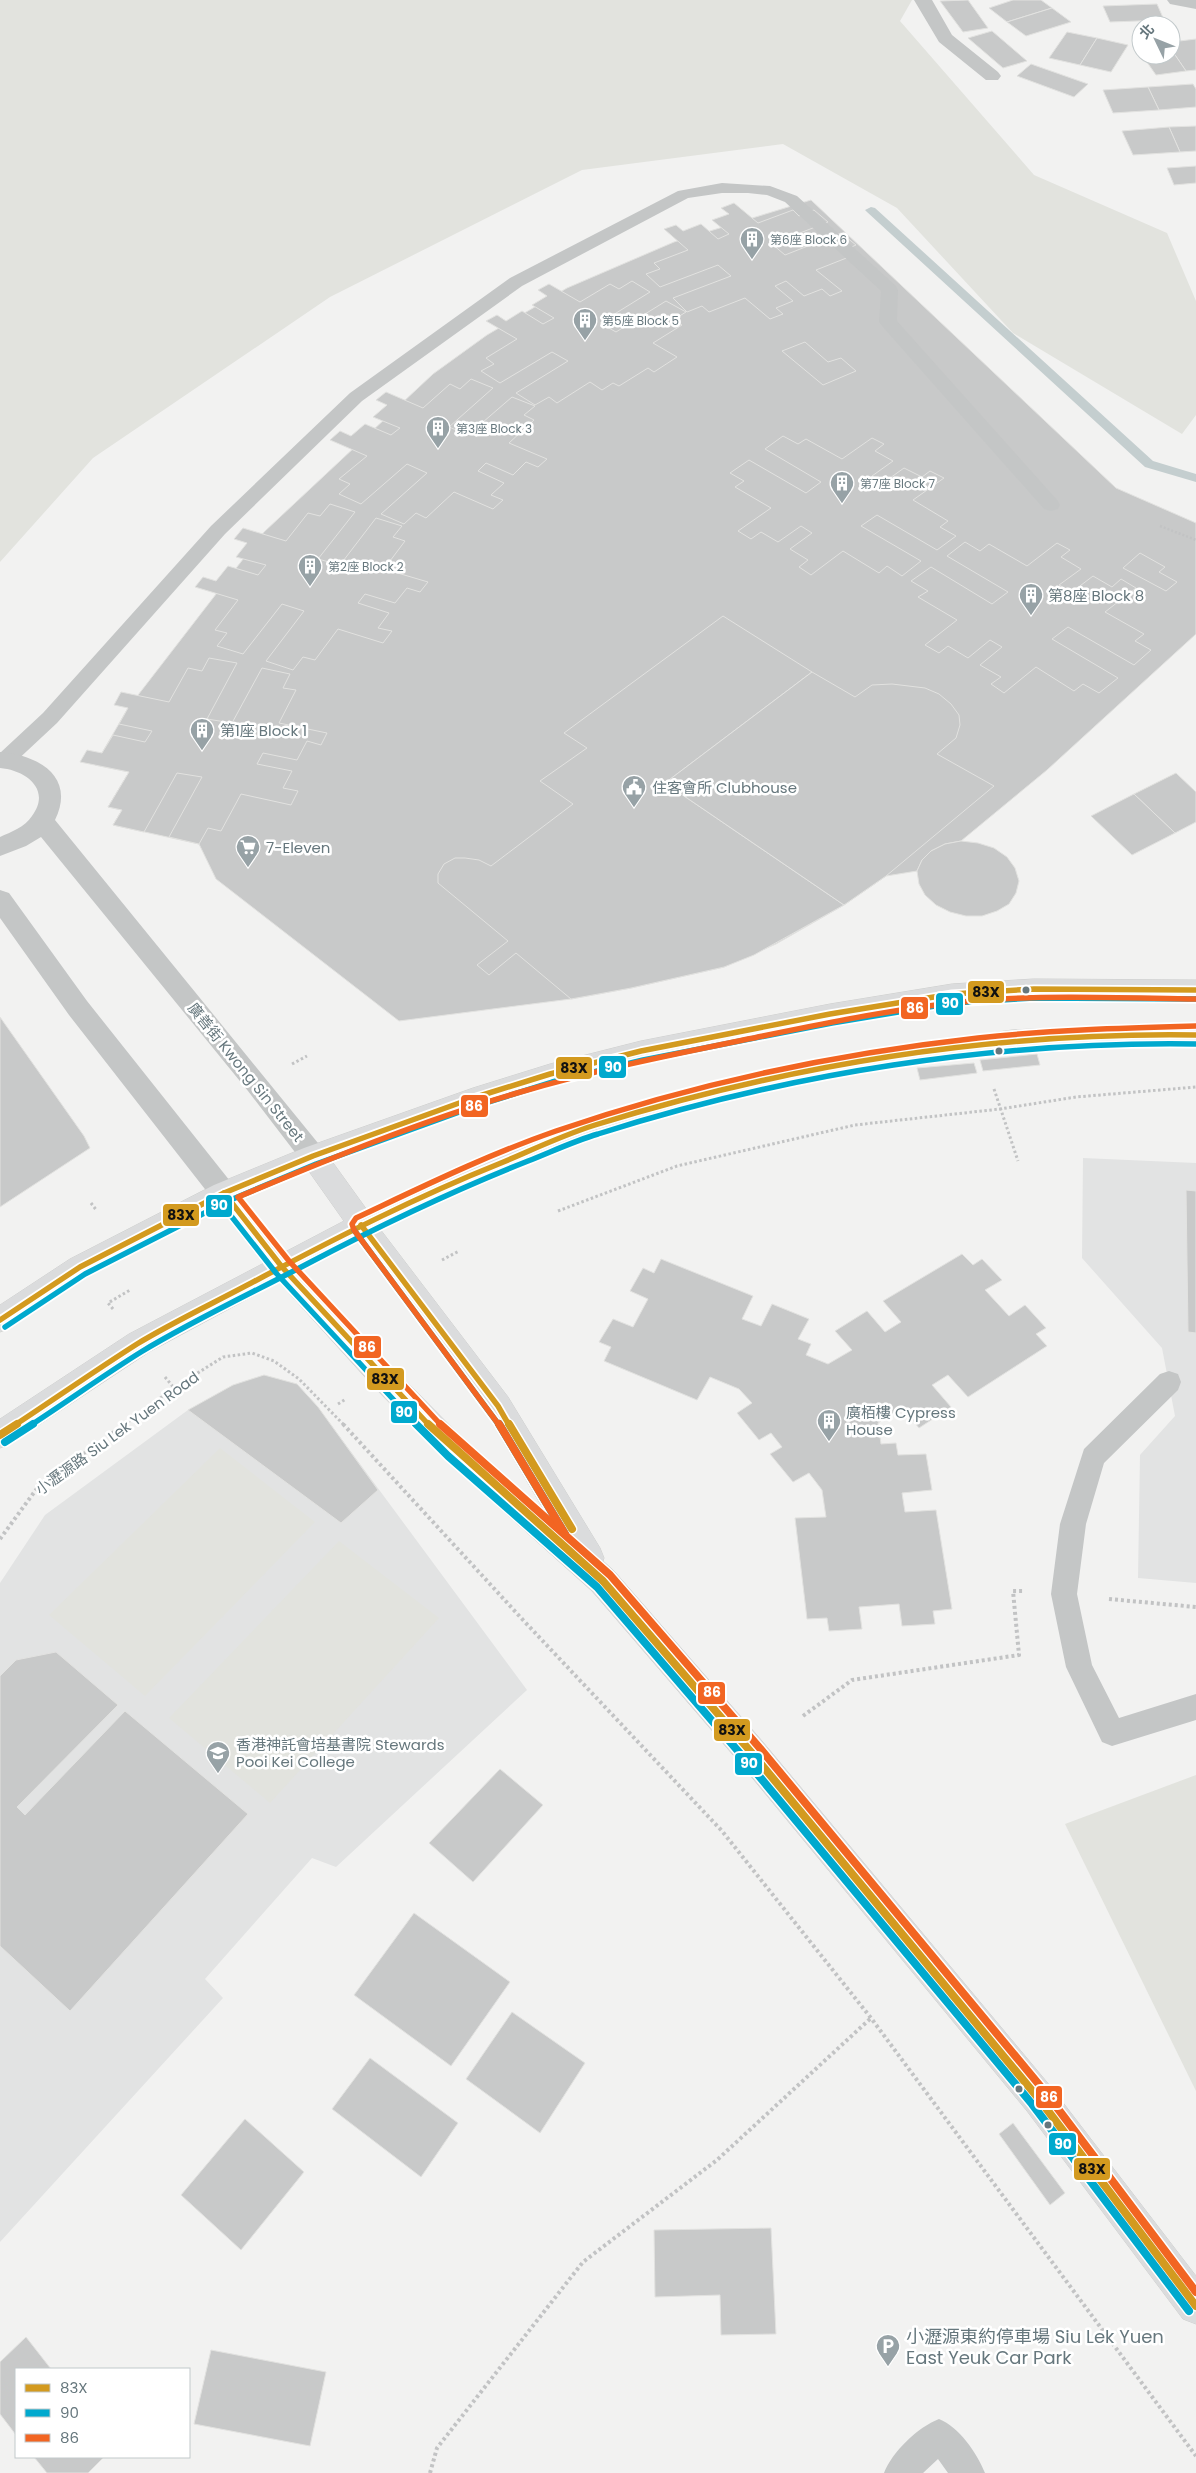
<svg xmlns="http://www.w3.org/2000/svg" width="1196" height="2473" viewBox="0 0 1196 2473" font-family="Poppins,'Noto Sans TC',sans-serif">
<rect width="100%" height="100%" fill="#f2f2f1"/>
<g fill="#e2e3e3">
<polygon points="1083,1158 1196,1163 1196,1583 1138,1578 1140,1455 1175,1416 1162,1348 1082,1258"/>
<polygon points="264,1375 297,1384 318,1407 527,1690 336,1867 312,1858 205,1979 223,1998 0,2242 0,1583 45,1515 188,1410 233,1385"/>
</g>
<g fill="#e2e3de">
<polygon points="0,0 912,0 900,21 1034,175 1167,233 1196,301 1196,415 1182,434 1013,333 897,208 783,144 582,170 330,297 93,458 0,562"/>
<polygon points="220,1448 315,1522 145,1696 49,1615"/>
<polygon points="339,1541 439,1618 270,1803 169,1718"/>
<polygon points="1196,1775 1196,2091 1065,1824"/>
</g>
<g fill="none" stroke-linecap="round" stroke-linejoin="round">
<polygon fill="#c4cecf" fill-rule="evenodd" points="871,207 875,208 1153,461 1196,474 1196,482 1145,467 867,212 865,210"/>
</g>
<g fill="#c8c9c9" stroke="#e2e2e0">
<polygon points="968,0 988,28 963,32 940,1"/>
<polygon points="1013,0 1041,0 1052,8 1007,22 989,8"/>
<polygon points="1157,4 1164,20 1110,22 1103,6"/>
<polygon points="1052,8 1071,22 1026,36 1007,22"/>
<polygon points="992,31 1027,61 1003,68 968,38"/>
<polygon points="1067,32 1097,38 1080,65 1049,58"/>
<polygon points="1097,38 1128,45 1111,72 1080,65"/>
<polygon points="1196,39 1196,70 1186,71 1171,49 1171,42"/>
<polygon points="1171,49 1186,71 1156,75 1142,55 1171,55"/>
<polygon points="1031,64 1088,84 1074,97 1017,76"/>
<polygon points="1193,84 1196,89 1196,107 1159,110 1148,87"/>
<polygon points="1148,87 1159,110 1113,113 1103,90"/>
<polygon points="1196,126 1196,151 1180,152 1169,127"/>
<polygon points="1169,127 1180,152 1133,155 1122,131"/>
<polygon points="1196,166 1196,183 1174,185 1167,168"/>
<polygon points="811,200 1116,488 1196,523 1196,634 1047,770 961,841 945,844 931,851 922,860 917,871 886,876 844,905 776,944 724,967 631,988 571,999 399,1021 216,879 199,844 113,825 122,810 108,807 129,772 95,765 128,708 264,532 433,374 487,335 567,288 674,242"/>
<polygon points="734,203 758,223 793,210 799,216 814,210 828,222 772,244 785,255 841,233 856,245 842,251 849,257 816,270 842,291 830,296 822,289 804,296 786,281 775,286 793,301 776,308 783,314 770,319 745,298 709,312 702,306 687,312 673,298 731,276 718,265 660,287 646,274 660,269 654,263 688,250 664,229 676,225 683,231 701,224 718,239 729,234 712,220 729,214 721,208"/>
<polygon points="632,281 650,292 600,323 616,332 666,301 686,312 673,320 682,325 653,343 677,357 654,372 648,368 619,386 613,383 602,390 590,382 557,403 549,397 535,405 516,393 568,361 552,352 500,383 481,371 494,364 486,358 517,339 486,321 497,315 506,321 522,311 543,324 554,318 532,305 547,296 538,290 549,284 580,302 610,284 619,289"/>
<polygon points="805,342 828,362 841,358 856,371 823,385 782,351"/>
<polygon points="471,379 493,388 449,427 468,435 512,397 535,406 524,415 534,420 509,443 547,459 538,467 526,462 513,475 486,463 478,471 504,483 491,495 503,500 493,509 454,492 426,518 416,513 404,524 381,514 427,473 407,464 361,504 339,494 350,484 339,479 367,456 330,440 340,431 351,436 365,424 391,435 400,428 373,417 387,405 376,400 386,392 423,408 450,384 460,389"/>
<polygon points="783,436 798,444 806,439 842,459 872,438 884,444 875,451 893,461 872,476 883,483 904,468 922,477 930,471 944,478 913,500 948,521 940,527 956,536 937,550 877,515 861,526 921,561 902,576 887,566 879,573 843,551 811,575 799,567 808,560 790,549 812,533 801,526 778,542 761,532 751,539 738,531 771,508 735,487 744,481 730,473 749,460 806,493 821,482 765,449"/>
<polygon points="330,504 355,512 318,559 340,565 376,518 402,526 393,537 405,541 384,569 428,582 420,592 407,588 395,603 365,594 358,603 389,613 378,628 392,631 383,643 338,629 315,660 303,657 293,670 266,661 304,611 282,604 243,654 217,646 227,633 215,630 238,600 195,587 203,577 216,581 228,566 258,575 266,565 236,557 247,543 234,539 243,528 286,541 308,513 320,516"/>
<polygon points="965,542 980,551 989,544 1027,566 1057,543 1070,550 1061,557 1081,569 1059,585 1072,592 1093,576 1112,587 1121,579 1136,588 1105,612 1144,634 1135,641 1151,650 1134,665 1068,627 1052,639 1118,678 1099,693 1083,684 1074,691 1036,667 1004,693 991,684 1001,677 980,665 1002,647 990,640 968,658 948,646 939,653 925,645 957,620 918,597 928,591 911,581 931,567 992,604 1008,592 947,556"/>
<polygon points="1140,553 1165,567 1159,572 1177,582 1166,591 1123,568"/>
<polygon points="723,616 812,672 665,783 844,905 754,955 724,967 631,988 571,999 516,953 489,975 477,965 508,941 438,883 438,874 444,864 455,858 465,858 479,860 491,866 573,804 540,781 587,748 564,733"/>
<polygon points="209,658 237,663 207,719 232,723 262,668 290,674 283,688 296,690 279,723 327,733 321,745 307,741 297,760 263,753 257,764 292,771 283,788 298,791 291,805 241,794 221,831 208,828 199,844 169,837 202,777 177,773 144,832 113,825 122,810 108,807 129,772 80,762 87,750 102,753 113,735 145,742 152,731 119,724 128,708 114,705 121,692 169,702 188,668 202,671"/>
<polygon points="812,672 855,697 872,685 892,684 925,688 939,694 951,704 959,715 960,725 956,738 937,754 994,786 886,876 844,905 665,783"/>
<polygon points="1176,773 1196,792 1196,822 1175,833 1134,794"/>
<polygon points="1134,794 1175,833 1132,855 1091,816"/>
<polygon points="961,841 978,843 994,848 1007,857 1015,868 1019,881 1016,893 1009,904 997,911 982,916 966,916 950,912 936,905 925,895 919,884 917,871 922,860 931,851 945,844"/>
<polygon points="0,1017 84,1136 90,1148 0,1207"/>
<polygon points="1037,1054 1040,1065 983,1071 980,1060"/>
<polygon points="974,1063 977,1073 920,1080 917,1068"/>
<polygon points="1186,1190 1196,1191 1196,1333 1188,1332"/>
<polygon points="962,1254 973,1265 982,1259 1002,1280 985,1290 1009,1316 1025,1305 1046,1328 1036,1334 1047,1346 968,1397 948,1375 932,1385 951,1407 919,1428 902,1407 878,1423 881,1444 896,1443 898,1455 926,1454 932,1490 902,1493 905,1512 936,1510 952,1609 933,1611 935,1624 902,1626 899,1604 859,1607 862,1629 829,1631 827,1618 807,1619 795,1518 826,1517 822,1490 809,1473 793,1482 770,1454 782,1447 771,1433 759,1440 737,1413 752,1403 739,1389 710,1377 697,1400 604,1361 611,1347 599,1342 613,1319 633,1327 648,1299 630,1291 643,1268 654,1273 661,1259 753,1296 742,1319 761,1326 772,1304 809,1319 798,1339 811,1344 806,1355 828,1364 852,1350 835,1331 867,1311 885,1332 901,1322 883,1301"/>
<polygon points="264,1375 297,1384 318,1407 378,1490 341,1523 188,1410 233,1385"/>
<polygon points="56,1652 118,1705 17,1807 25,1815 125,1711 248,1814 70,2011 0,1946 0,1676 16,1660"/>
<polygon points="500,1769 543,1805 473,1882 429,1843"/>
<polygon points="414,1913 510,1982 451,2066 354,1995"/>
<polygon points="512,2012 585,2063 540,2133 466,2079"/>
<polygon points="370,2058 458,2123 421,2177 332,2109"/>
<polygon points="245,2119 304,2172 241,2250 181,2195"/>
<polygon points="1013,2123 1065,2193 1050,2205 999,2134"/>
<polygon points="771,2228 776,2334 721,2335 720,2295 655,2297 654,2230"/>
<polygon points="26,2337 51,2369 16,2369 16,2435 0,2414 0,2362"/>
<polygon points="211,2350 326,2372 310,2446 194,2424"/>
<polygon points="34,2457 104,2457 88,2473 47,2473"/>
</g>
<g fill="none" stroke-linecap="round" stroke-linejoin="round">
<g stroke="#cecfce" stroke-width="1">
<path id="secondary" d="M1034 979 1196 980V1000L1034 999 952 1004 830 1024 641 1061 550 1084 480 1106 331 1160 367 1210 440 1175 584 1118 723 1080 831 1057 1012 1030 1137 1024 1196 1025V1045L1137 1044 1012 1050 831 1077 723 1100 598 1135 460 1191 380 1229 508 1397 600 1548 604 1558 603 1561 614 1571 762 1741 1051 2087 1196 2276V2324L1183 2319 1027 2111 740 1763 592 1591 444 1458 374 1387 279 1282 149 1352 10 1444 0 1448V1419L129 1334 344 1221 308 1170C234 1201 157 1233 89 1276 62 1293 36 1311 10 1328L0 1332V1305L70 1259 214 1185 304 1148 473 1088 550 1064 641 1041 830 1004 952 984ZM357 1240 488 1415 544 1510 464 1440 394 1369 302 1270Z"/>
</g>
<polyline stroke="#c2c3c4" stroke-width="2.5" stroke-dasharray="2 2" stroke-linecap="butt" points="1160,526 1196,540"/>
<g stroke="#c2c3c4" stroke-width="3" stroke-dasharray="2.5 2.5" stroke-linecap="butt">
<polyline points="292,1064 307,1056"/>
<polyline points="994,1089 1018,1161"/>
<polyline points="91,1203 97,1211"/>
<polyline points="558,1211 677,1166 855,1125 1000,1109 1076,1097 1196,1087"/>
<polyline points="442,1260 459,1251"/>
<polyline points="113,1309 108,1303 130,1290"/>
<polyline points="165,1377 174,1388"/>
<polyline points="338,1404 346,1399"/>
<polyline points="124,1425 174,1388 223,1357 252,1353 274,1361 299,1379 344,1425"/>
</g>
<g stroke="#c2c3c4" stroke-width="4" stroke-dasharray="3 3" stroke-linecap="butt">
<polyline points="343,1424 523,1620 722,1831 871,2018 1196,2456"/>
<polyline points="0,1539 38,1487 125,1424"/>
<polyline points="1109,1599 1196,1607"/>
<polyline points="803,1716 852,1680 1019,1655 1013,1591 1023,1591"/>
<polyline points="430,2473 437,2448 583,2262 717,2160 871,2018"/>
</g>
<g fill="#c4c6c6" fill-rule="evenodd">
<polygon points="722,183 770,186 797,196 896,286 898,290 897,321 1058,501 1060,505 1058,509 1051,511 1044,509 882,326 879,322 881,291 785,202 767,195 748,193 722,193 688,198 522,286 362,401 225,534 57,723 12,765 0,766 0,753 43,713 211,526 350,393 510,278 678,191"/>
<polygon points="1169,1371 1178,1374 1181,1382 1178,1390 1104,1463 1086,1524 1077,1594 1092,1665 1119,1718 1196,1694 1196,1720 1112,1746 1102,1742 1066,1667 1051,1594 1060,1524 1084,1449 1160,1374"/>
<path d="M939 2419C959 2427 977 2453 985 2473H948L938 2459 923 2473H884C892 2452 918 2427 939 2419Z"/>
</g>
<g fill="#c4c6c6" fill-rule="evenodd">
<polygon points="914,0 932,0 952,35 998,72 1001,76 998,80 986,80 939,42"/>
<polygon points="1167,0 1196,0 1196,9 1170,4"/>
<path d="M0 752C39 755 76 777 55 820L322 1148 326 1156 322 1164 313 1167 304 1164 248 1091 41 837 26 846 0 856V837C11 832 25 827 32 816 52 789 25 770 0 768Z"/>
<polygon points="0,890 9,893 87,1001 292,1259 296,1267 292,1275 282,1279 272,1275 69,1015 0,918"/>
</g>
<use href="#secondary" fill="#dbdcdd" fill-rule="evenodd"/>
<g stroke="#fff" stroke-width="9">
<g id="bus-1-far1">
<polyline points="224,1193 282,1267 429,1425"/>
<polyline points="361,1225 498,1406 509,1425"/>
<polyline points="0,1320 80,1267 224,1193 313,1156 473,1098 550,1074 641,1051 830,1014 952,994 1034,989 1196,990"/>
<path d="M15 1425C56 1398 96 1370 137 1344 175 1321 216 1302 255 1281 336 1238 416 1197 501 1163 532 1150 563 1135 595 1125 789 1065 993 1032 1196 1035"/>
</g>
</g>
<g stroke="#fff" stroke-width="11">
<g id="bus-1">
<polyline points="428,1424 603,1581 751,1752 1039,2099 1196,2306"/>
<polyline points="509,1424 572,1529"/>
<polyline points="0,1435 17,1424"/>
</g>
</g>
<g stroke="#fff" stroke-width="9">
<g id="bus-2-far1">
<polyline points="217,1198 276,1273 417,1425"/>
<polyline points="354,1230 499,1425"/>
<polyline points="5,1327 85,1274 228,1201 316,1164 476,1106 552,1082 643,1060 832,1023 953,1003 1034,998 1196,999"/>
<path d="M31 1425C68 1401 104 1375 141 1352 194 1320 252 1293 307 1264 379 1226 452 1191 528 1161 551 1152 574 1141 598 1134 789 1073 995 1041 1196 1044"/>
</g>
</g>
<g stroke="#fff" stroke-width="11">
<g id="bus-2">
<polyline points="416,1424 448,1456 597,1587 744,1758 1032,2104 1189,2311"/>
<polyline points="499,1424 565,1534"/>
<polyline points="5,1442 33,1424"/>
</g>
</g>
<g stroke="#fff" stroke-width="9">
<g id="bus-3-far1">
<path d="M441 1425 289 1261 238 1197C329 1159 421 1121 517 1093 598 1069 680 1053 763 1036 836 1021 909 1006 983 1000 1054 995 1125 998 1196 999"/>
<path d="M499 1425 354 1230 352 1224 356 1218C422 1187 487 1155 556 1131 693 1084 834 1054 978 1038 1050 1030 1123 1028 1196 1026"/>
</g>
</g>
<g stroke="#fff" stroke-width="11">
<g id="bus-3">
<polyline points="440,1424 610,1575 758,1746 1046,2093 1196,2292"/>
<polyline points="499,1424 565,1534"/>
</g>
</g>
<use href="#bus-1-far1" stroke="#d39a1f" stroke-width="5.5"/>
<use href="#bus-1" stroke="#d39a1f" stroke-width="8"/>
<use href="#bus-2-far1" stroke="#00a9ce" stroke-width="5.5"/>
<use href="#bus-2" stroke="#00a9ce" stroke-width="8"/>
<use href="#bus-3-far1" stroke="#f26522" stroke-width="5.5"/>
<use href="#bus-3" stroke="#f26522" stroke-width="8"/>
</g>
<defs>
<g id="building-pin" transform="scale(1.25)"><path d="M0 17L-7.5 6A9.5 9.5 0 1 1 7.5 6Z" fill="#97a2a6" stroke="#fff"/><path d="M-4-6H4V6H1V3H-1V6H-4ZM-2.5-4.3h1.7v1.8h-1.7ZM.8-4.3h1.7v1.8H.8ZM-2.5-1h1.7V.8h-1.7ZM.8-1h1.7V.8H.8Z" fill="#fff"/></g>
<g id="civic-pin" transform="scale(1.25)"><path d="M0 17L-7.5 6A9.5 9.5 0 1 1 7.5 6Z" fill="#97a2a6" stroke="#fff"/><path d="M-.6-6.5H3V-4.5H.6V-3L4-1V1h2V6H-6V1h2V-1L-.6-3ZM-1.2 2.5V6h2.4V2.5Z" fill="#fff"/></g>
<g id="supermarket-pin" transform="scale(1.25)"><path d="M0 17L-7.5 6A9.5 9.5 0 1 1 7.5 6Z" fill="#97a2a6" stroke="#fff"/><path d="M-6-5.5h2.5l.6 2H6L4.5 2H-2.5L-4.4-4H-6ZM-1.5 3.2a1.3 1.3 0 1 0 .1 0ZM3 3.2a1.3 1.3 0 1 0 .1 0Z" fill="#fff"/></g>
<g id="school-pin" transform="scale(1.25)"><path d="M0 17L-7.5 6A9.5 9.5 0 1 1 7.5 6Z" fill="#97a2a6" stroke="#fff"/><path d="M0-5L7-2L0 1L-7-2ZM-4 1L0 2.5L4 1V4Q0 6-4 4Z" fill="#fff"/></g>
<g id="parking-pin" transform="scale(1.25)"><path d="M0 17L-7.5 6A9.5 9.5 0 1 1 7.5 6Z" fill="#97a2a6" stroke="#fff"/><path d="M-3.5-5.5H1a3.5 3.5 0 0 1 0 7H-1V5.5H-3.5ZM-1-3.4V-.6H.8a1.4 1.4 0 0 0 0-2.8Z" fill="#fff"/></g>
</defs>
<g fill-rule="evenodd">
<use href="#building-pin" x="752" y="239"/>
<use href="#building-pin" x="585" y="320"/>
<use href="#building-pin" x="438" y="428"/>
<use href="#building-pin" x="842" y="483"/>
<use href="#building-pin" x="310" y="566"/>
<use href="#building-pin" x="1031" y="595"/>
<use href="#building-pin" x="202" y="730"/>
<use href="#civic-pin" x="634" y="787"/>
<use href="#supermarket-pin" x="248" y="847"/>
<use href="#building-pin" x="829" y="1421"/>
<use href="#school-pin" x="218" y="1753"/>
<use href="#parking-pin" x="888" y="2346"/>
</g>
<g fill="#66777d" stroke="#fff" stroke-width="2">
<circle cx="1026" cy="990" r="4.5"/>
<circle cx="999" cy="1051" r="4.5"/>
<circle cx="1019" cy="2089" r="4.5"/>
<circle cx="1048" cy="2125" r="4.5"/>
</g>
<g text-anchor="middle" dominant-baseline="central" stroke-width="5" stroke-linejoin="round" paint-order="stroke">
<g font-size="12" fill="#66777d" stroke="#fff" text-anchor="start">
<text x="770" y="239">第6座 Block 6</text>
<text x="602" y="320">第5座 Block 5</text>
<text x="456" y="428">第3座 Block 3</text>
<text x="860" y="483">第7座 Block 7</text>
<text x="328" y="566">第2座 Block 2</text>
</g>
<g font-size="15" fill="#66777d" stroke="#fff" text-anchor="start">
<text x="1048" y="595">第8座 Block 8</text>
<text x="220" y="730">第1座 Block 1</text>
<text x="652" y="787">住客會所 Clubhouse</text>
<text x="266" y="847">7-Eleven</text>
<text x="846" y="1412">廣栢樓 Cypress<tspan x="846" dy="17">House</tspan></text>
<text x="236" y="1744">香港神託會培基書院 Stewards<tspan x="236" dy="17">Pooi Kei College</tspan></text>
</g>
<g font-size="15" fill="#66777d" stroke="#fff">
<text transform="translate(246 1072) rotate(51)">廣善街 Kwong Sin Street</text>
<text transform="translate(117 1433) rotate(-36)">小瀝源路 Siu Lek Yuen Road</text>
</g>
<g font-size="18" fill="#66777d" stroke="#fff" text-anchor="start">
<text x="906" y="2336">小瀝源東約停車場 Siu Lek Yuen<tspan x="906" dy="21">East Yeuk Car Park</tspan></text>
</g>
</g>
<g stroke="#fff" stroke-width="2">
<rect x="967" y="980" width="38" height="24" rx="5" fill="#d39a1f"/>
<rect x="935" y="992" width="29" height="24" rx="5" fill="#00a9ce"/>
<rect x="900" y="996" width="29" height="24" rx="5" fill="#f26522"/>
<rect x="598" y="1055" width="29" height="24" rx="5" fill="#00a9ce"/>
<rect x="555" y="1056" width="38" height="24" rx="5" fill="#d39a1f"/>
<rect x="460" y="1094" width="29" height="24" rx="5" fill="#f26522"/>
<rect x="205" y="1194" width="28" height="24" rx="5" fill="#00a9ce"/>
<rect x="162" y="1203" width="38" height="24" rx="5" fill="#d39a1f"/>
<rect x="353" y="1335" width="29" height="24" rx="5" fill="#f26522"/>
<rect x="366" y="1367" width="39" height="24" rx="5" fill="#d39a1f"/>
<rect x="390" y="1400" width="28" height="24" rx="5" fill="#00a9ce"/>
<rect x="697" y="1681" width="29" height="24" rx="5" fill="#f26522"/>
<rect x="713" y="1718" width="38" height="24" rx="5" fill="#d39a1f"/>
<rect x="734" y="1752" width="29" height="24" rx="5" fill="#00a9ce"/>
<rect x="1035" y="2085" width="28" height="24" rx="5" fill="#f26522"/>
<rect x="1048" y="2132" width="29" height="24" rx="5" fill="#00a9ce"/>
<rect x="1073" y="2157" width="38" height="24" rx="5" fill="#d39a1f"/>
</g>
<g font-size="14" text-anchor="middle" font-weight="bold" fill="#fff">
<text x="950" y="1008">90</text>
<text x="915" y="1013">86</text>
<text x="613" y="1072">90</text>
<text x="474" y="1111">86</text>
<text x="219" y="1210">90</text>
<text x="367" y="1352">86</text>
<text x="404" y="1417">90</text>
<text x="712" y="1697">86</text>
<text x="749" y="1768">90</text>
<text x="1049" y="2102">86</text>
<text x="1063" y="2149">90</text>
</g>
<g font-size="14" text-anchor="middle" font-weight="bold" fill="#111">
<text x="986" y="997">83X</text>
<text x="574" y="1073">83X</text>
<text x="181" y="1220">83X</text>
<text x="385" y="1384">83X</text>
<text x="732" y="1735">83X</text>
<text x="1092" y="2174">83X</text>
</g>
<rect x="15" y="2368" width="175" height="90" fill="#ffffff" stroke="#c2c9cb"/>
<rect x="25" y="2384" width="25" height="8" fill="#d39a1f" stroke="#c2c9cb"/>
<text x="60" y="2393" font-size="15" fill="#66777d">83X</text>
<rect x="25" y="2409" width="25" height="8" fill="#00a9ce" stroke="#c2c9cb"/>
<text x="60" y="2418" font-size="15" fill="#66777d">90</text>
<rect x="25" y="2434" width="25" height="8" fill="#f26522" stroke="#c2c9cb"/>
<text x="60" y="2443" font-size="15" fill="#66777d">86</text>
<g transform="translate(1156 40) rotate(313)"><circle r="24" fill="#ffffff" stroke="#c2c9cb"/>
<path d="M0-4L9 19L0 12L-9 19Z" fill="#97a2a6"/>
<text y="-8" font-size="14" font-weight="bold" text-anchor="middle" fill="#66777d">北</text>
</g>
</svg>
